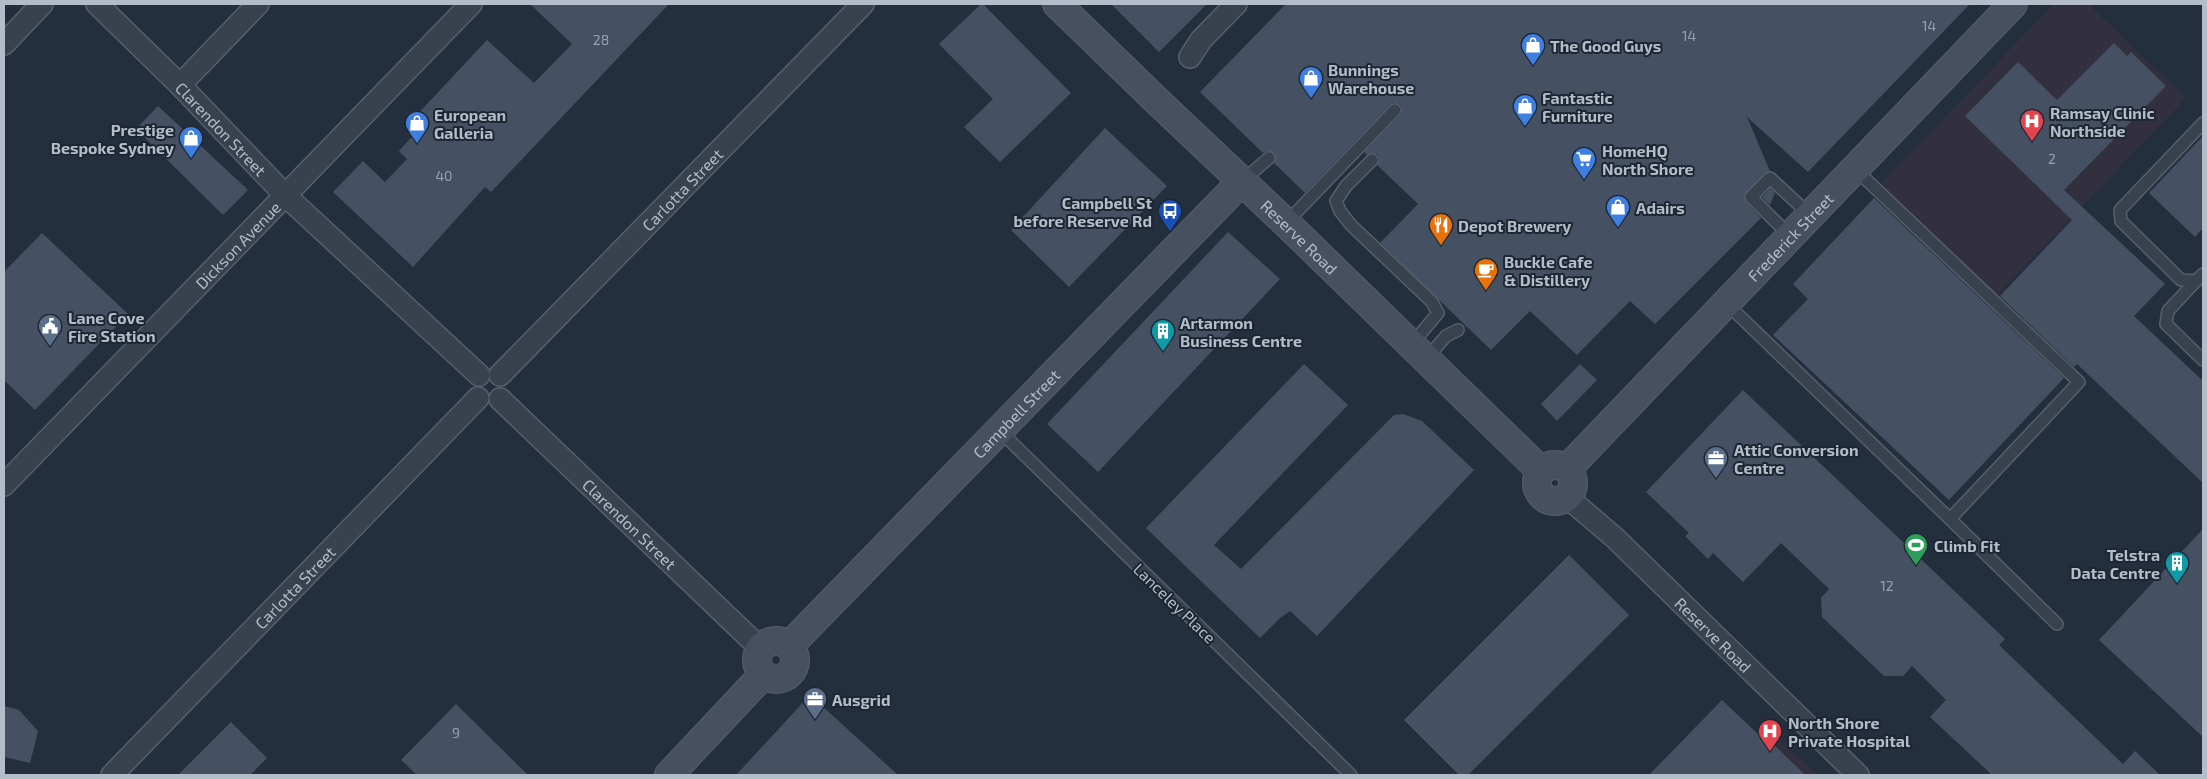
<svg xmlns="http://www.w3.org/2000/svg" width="2207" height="779" viewBox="0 0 2207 779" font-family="'Exo 2',sans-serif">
<rect width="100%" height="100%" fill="#242f3e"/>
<g fill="#32303f">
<polygon points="2054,4 2088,4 2186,98 1995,297 1879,186"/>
<polygon points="1769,729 1818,775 1724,775"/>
</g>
<g fill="#455162">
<polygon points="530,4 669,4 491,192 485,187 413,267 333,192 363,161 385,182 407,159 399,151 420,128 412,120 487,40 534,83 572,44"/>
<polygon points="981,4 983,4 1071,93 1000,162 964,127 993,99 939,44"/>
<polygon points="1111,4 1207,4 1159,52"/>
<polygon points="1286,4 1970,4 1808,172 1747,117 1770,171 1765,173 1744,196 1746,202 1761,218 1655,324 1630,301 1577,355 1530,311 1491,350 1380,243 1418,204 1377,165 1379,159 1377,154 1371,153 1367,155 1364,152 1400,115 1402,108 1400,104 1393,103 1390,105 1305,193 1274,163 1276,157 1274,153 1268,151 1263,153 1200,92"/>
<polygon points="2114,43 2127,56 2131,52 2166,86 2064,190 2165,284 2134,316 2203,381 2203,483 2077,364 2074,367 2000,296 2072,220 1965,116 2018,62 2057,100"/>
<polygon points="158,106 248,190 223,215 136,129"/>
<polygon points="1105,128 1167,186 1069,287 1011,230"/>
<polygon points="2203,136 2203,228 2195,237 2149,193"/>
<polygon points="1770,188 1775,193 1770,205 1762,197"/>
<polygon points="1874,198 2064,378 1949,500 1773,335 1808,299 1793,284"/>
<polygon points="1228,232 1280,279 1098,472 1047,424"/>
<polygon points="42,233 128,314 35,410 4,380 4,272"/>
<polygon points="1304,364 1348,405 1214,545 1241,569 1394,415 1403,414 1422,421 1474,470 1317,636 1290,611 1280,618 1260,638 1146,528"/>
<polygon points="1580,364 1597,380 1557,421 1541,404"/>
<polygon points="1743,390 2005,639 1999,645 2123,764 2135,751 2160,775 1992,775 1930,717 1946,700 1912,666 1903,676 1884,676 1822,617 1821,598 1829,589 1781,543 1743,582 1713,553 1708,559 1685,536 1689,533 1646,492"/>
<polygon points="2203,529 2203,737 2099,640"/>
<polygon points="1569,555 1629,615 1468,775 1459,775 1404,720"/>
<polygon points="810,695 898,775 736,775"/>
<polygon points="1722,700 1761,737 1764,735 1805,775 1649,775"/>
<polygon points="456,704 528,775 417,775 401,760"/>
<polygon points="4,706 19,710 38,731 30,763 4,757"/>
<polygon points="231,722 267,758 250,775 178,775"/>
</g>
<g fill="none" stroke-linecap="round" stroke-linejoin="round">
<g stroke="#565f6c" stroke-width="14">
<g id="lane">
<polyline points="2203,123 2120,210 2121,221 2181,280 2196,281 2203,274"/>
<polyline points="1372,160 1346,186 1336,201 1340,211 1351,225 1432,302 1438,313 1411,345"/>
<polyline points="1855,169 2079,382 1950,519"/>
<polyline points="1242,181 1269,158"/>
<polyline points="1286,223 1395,110"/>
<polyline points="1790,236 1751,197 1770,178 1810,215"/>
<polyline points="2196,281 2168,311 2166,324 2203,360"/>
<polyline points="1726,303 1950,519 2057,624"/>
<polyline points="1426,359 1446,336 1458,330"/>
<polyline points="1000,431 1351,775"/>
</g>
</g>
<g stroke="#565f6c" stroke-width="24">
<g id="street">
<path id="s1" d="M97 4 180 85 286 196 479 375"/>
<polyline points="4,44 42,4"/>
<polyline points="1190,57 1201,40 1236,4"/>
<polyline points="180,85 258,4"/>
<path id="s2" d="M500 375 863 4"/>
<path id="s3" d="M500 399 760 648"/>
<path id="s4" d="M4 485 471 4"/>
<path id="s5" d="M1567 497 1615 538 1858 775"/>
<path id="s6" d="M112 775 478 398"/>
</g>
</g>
<g stroke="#565f6c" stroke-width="30">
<g id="secondary">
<path id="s7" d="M1057 4 1157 101 1286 223 1541 471"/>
<circle cx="1555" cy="483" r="18"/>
<path id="s8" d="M1567 469 2013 4"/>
<circle cx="776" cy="660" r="19"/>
<path id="s9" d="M789 646 1242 181"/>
<polyline points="669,775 763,675"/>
</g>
</g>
<use href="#lane" stroke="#38414e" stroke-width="11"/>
<use href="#street" stroke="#38414e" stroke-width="21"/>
<use href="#secondary" stroke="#465061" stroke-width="28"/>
</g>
<defs>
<g id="shop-pin" transform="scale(1.25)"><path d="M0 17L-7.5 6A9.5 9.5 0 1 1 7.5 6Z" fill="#3f7fe0" stroke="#1d2633"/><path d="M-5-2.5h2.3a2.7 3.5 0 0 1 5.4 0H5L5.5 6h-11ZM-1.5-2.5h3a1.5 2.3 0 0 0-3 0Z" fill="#fff"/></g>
<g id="hospital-pin" transform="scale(1.25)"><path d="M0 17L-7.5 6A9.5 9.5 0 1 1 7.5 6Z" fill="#e0444e" stroke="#1d2633"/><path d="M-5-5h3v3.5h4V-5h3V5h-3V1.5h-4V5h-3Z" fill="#fff"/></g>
<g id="supermarket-pin" transform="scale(1.25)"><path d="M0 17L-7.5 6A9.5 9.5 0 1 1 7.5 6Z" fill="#3f7fe0" stroke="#1d2633"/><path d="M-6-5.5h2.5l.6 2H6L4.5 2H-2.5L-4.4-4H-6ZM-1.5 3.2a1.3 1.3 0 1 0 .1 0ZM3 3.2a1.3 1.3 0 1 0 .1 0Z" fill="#fff"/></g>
<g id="bus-pin" transform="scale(1.25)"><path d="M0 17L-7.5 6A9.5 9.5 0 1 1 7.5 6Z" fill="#1a4fb4" stroke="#1d2633"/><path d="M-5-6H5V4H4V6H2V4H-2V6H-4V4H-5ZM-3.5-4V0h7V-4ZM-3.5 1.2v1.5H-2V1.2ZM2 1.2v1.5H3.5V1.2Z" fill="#fff"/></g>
<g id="restaurant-pin" transform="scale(1.25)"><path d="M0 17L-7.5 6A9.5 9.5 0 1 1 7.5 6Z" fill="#e8710a" stroke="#1d2633"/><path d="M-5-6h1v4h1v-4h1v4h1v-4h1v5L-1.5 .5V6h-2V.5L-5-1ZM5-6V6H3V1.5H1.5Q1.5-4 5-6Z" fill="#fff"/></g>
<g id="cafe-pin" transform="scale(1.25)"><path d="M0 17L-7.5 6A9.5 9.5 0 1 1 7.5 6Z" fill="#e8710a" stroke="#1d2633"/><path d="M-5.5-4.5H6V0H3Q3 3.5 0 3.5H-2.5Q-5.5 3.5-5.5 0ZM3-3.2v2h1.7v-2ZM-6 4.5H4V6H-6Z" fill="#fff"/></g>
<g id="civic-pin" transform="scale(1.25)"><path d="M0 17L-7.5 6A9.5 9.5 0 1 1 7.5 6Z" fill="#5c6f8a" stroke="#1d2633"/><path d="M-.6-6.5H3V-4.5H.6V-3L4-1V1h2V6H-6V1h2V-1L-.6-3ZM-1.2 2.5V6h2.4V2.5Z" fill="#fff"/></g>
<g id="building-pin" transform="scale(1.25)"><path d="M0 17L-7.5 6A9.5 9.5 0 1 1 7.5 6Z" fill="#0f9aa8" stroke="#1d2633"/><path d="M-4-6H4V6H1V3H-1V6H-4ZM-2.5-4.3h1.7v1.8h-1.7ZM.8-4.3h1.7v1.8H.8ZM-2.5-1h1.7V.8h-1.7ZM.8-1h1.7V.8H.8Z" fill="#fff"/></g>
<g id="office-pin" transform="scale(1.25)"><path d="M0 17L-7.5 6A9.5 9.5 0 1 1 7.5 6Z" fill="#5c6f8a" stroke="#1d2633"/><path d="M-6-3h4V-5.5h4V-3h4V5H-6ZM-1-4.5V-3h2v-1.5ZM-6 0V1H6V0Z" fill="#fff"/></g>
<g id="stadium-pin" transform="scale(1.25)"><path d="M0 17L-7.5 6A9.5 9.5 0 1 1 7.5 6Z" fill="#2e9e5b" stroke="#1d2633"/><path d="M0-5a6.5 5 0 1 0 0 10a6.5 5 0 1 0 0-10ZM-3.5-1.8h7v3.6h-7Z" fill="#fff"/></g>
</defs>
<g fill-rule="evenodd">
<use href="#shop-pin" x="1533" y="45"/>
<use href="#shop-pin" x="1311" y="78"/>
<use href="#shop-pin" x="1525" y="106"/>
<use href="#hospital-pin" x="2032" y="121"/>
<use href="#shop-pin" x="417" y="123"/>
<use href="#shop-pin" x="191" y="138"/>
<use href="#supermarket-pin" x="1584" y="159"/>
<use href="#shop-pin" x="1618" y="207"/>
<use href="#bus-pin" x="1170" y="211"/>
<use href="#restaurant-pin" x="1441" y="225"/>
<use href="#cafe-pin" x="1486" y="270"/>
<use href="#civic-pin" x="50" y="326"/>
<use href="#building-pin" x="1163" y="331"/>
<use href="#office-pin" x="1716" y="458"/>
<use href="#stadium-pin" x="1916" y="545"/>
<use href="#building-pin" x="2177" y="563"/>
<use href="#office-pin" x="815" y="699"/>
<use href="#hospital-pin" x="1770" y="731"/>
</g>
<g text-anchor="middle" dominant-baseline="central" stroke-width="4" stroke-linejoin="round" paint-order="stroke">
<g font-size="14" fill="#98a1af">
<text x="1929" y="25">14</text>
<text x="1689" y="35">14</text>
<text x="601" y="39">28</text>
<text x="2052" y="158">2</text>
<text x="444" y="175">40</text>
<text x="1887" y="585">12</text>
<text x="456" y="732">9</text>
</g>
<g font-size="16" font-weight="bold" fill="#b4bcc9" stroke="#1d2633" text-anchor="start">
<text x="1550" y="45">The Good Guys</text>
<text x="1328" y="69">Bunnings<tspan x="1328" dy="18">Warehouse</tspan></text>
<text x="1542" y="97">Fantastic<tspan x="1542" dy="18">Furniture</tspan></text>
<text x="2050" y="112">Ramsay Clinic<tspan x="2050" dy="18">Northside</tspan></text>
<text x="434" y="114">European<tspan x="434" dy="18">Galleria</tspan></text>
<text x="174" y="129" text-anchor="end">Prestige<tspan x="174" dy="18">Bespoke Sydney</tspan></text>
<text x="1602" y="150">HomeHQ<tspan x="1602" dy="18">North Shore</tspan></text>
<text x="1152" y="202" text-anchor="end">Campbell St<tspan x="1152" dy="18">before Reserve Rd</tspan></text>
<text x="1636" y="207">Adairs</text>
<text x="1458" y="225">Depot Brewery</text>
<text x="1504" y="261">Buckle Cafe<tspan x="1504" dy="18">&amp; Distillery</tspan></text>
<text x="68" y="317">Lane Cove<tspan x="68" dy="18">Fire Station</tspan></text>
<text x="1180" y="322">Artarmon<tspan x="1180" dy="18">Business Centre</tspan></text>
<text x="1734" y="449">Attic Conversion<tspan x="1734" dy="18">Centre</tspan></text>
<text x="1934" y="545">Climb Fit</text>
<text x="2160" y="554" text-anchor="end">Telstra<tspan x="2160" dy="18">Data Centre</tspan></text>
<text x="832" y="699">Ausgrid</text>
<text x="1788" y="722">North Shore<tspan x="1788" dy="18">Private Hospital</tspan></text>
</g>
<g font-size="16" fill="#b4bcc9" stroke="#1d2633">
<text stroke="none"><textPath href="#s1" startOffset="176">Clarendon Street</textPath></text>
<text stroke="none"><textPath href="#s2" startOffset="260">Carlotta Street</textPath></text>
<text stroke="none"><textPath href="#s8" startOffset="322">Frederick Street</textPath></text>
<text stroke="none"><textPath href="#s7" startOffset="336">Reserve Road</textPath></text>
<text stroke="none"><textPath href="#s4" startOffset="335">Dickson Avenue</textPath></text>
<text stroke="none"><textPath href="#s9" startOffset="325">Campbell Street</textPath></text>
<text stroke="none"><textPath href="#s3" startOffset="180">Clarendon Street</textPath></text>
<text stroke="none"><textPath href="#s6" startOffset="262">Carlotta Street</textPath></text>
<text transform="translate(1175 603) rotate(44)">Lanceley Place</text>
<text stroke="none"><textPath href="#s5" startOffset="201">Reserve Road</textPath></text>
</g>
</g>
<rect width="2207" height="779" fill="none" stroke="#b4bcc9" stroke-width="10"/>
</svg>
